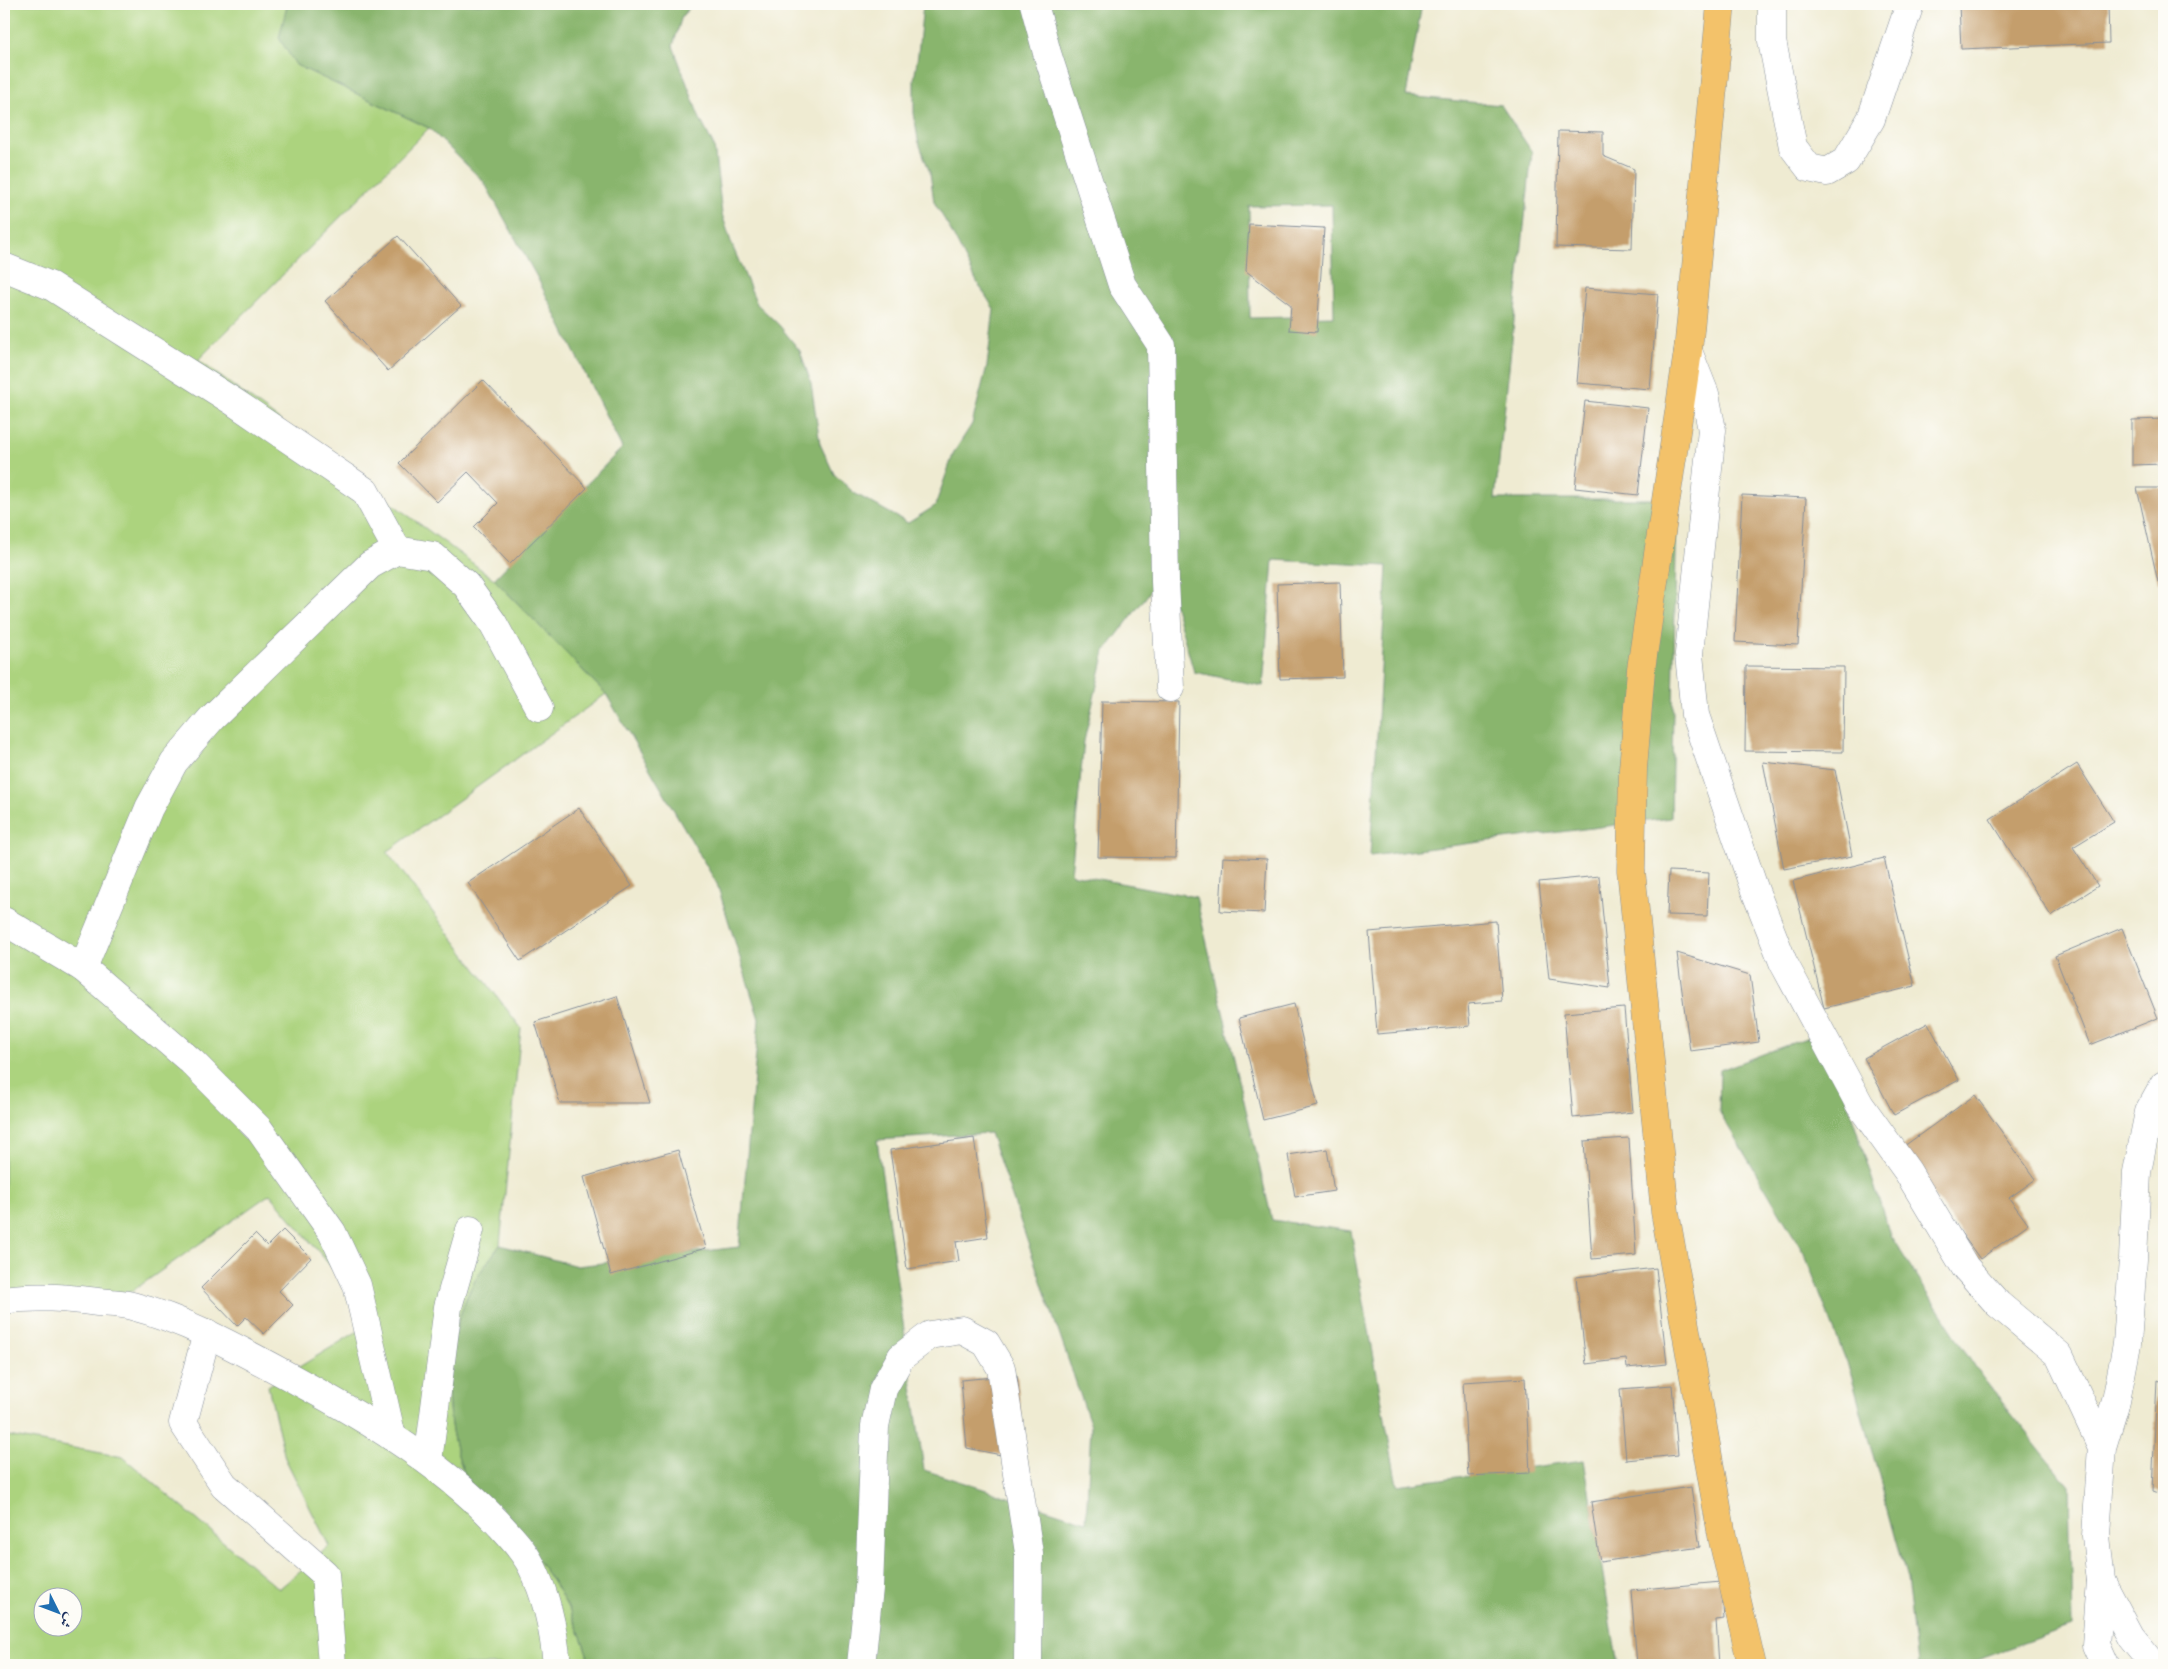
<svg xmlns="http://www.w3.org/2000/svg" width="2168" height="1669" viewBox="0 0 2168 1669" font-family="'Libre Caslon Text',Amiri,serif">
<rect width="100%" height="100%" fill="#fdfcf7"/>
<filter id="ink" filterUnits="userSpaceOnUse"><feTurbulence type="fractalNoise" baseFrequency=".02" numOctaves="2"/><feDisplacementMap in="SourceGraphic" scale="10" xChannelSelector="R" yChannelSelector="G"/><feConvolveMatrix kernelMatrix="1 2 1 2 8 2 1 2 1" color-interpolation-filters="sRGB"/></filter>
<filter id="wash" filterUnits="userSpaceOnUse"><feTurbulence type="fractalNoise" baseFrequency=".0096" numOctaves="4" result="noise"/><feDisplacementMap in="SourceGraphic" scale="20" xChannelSelector="R" yChannelSelector="G"/><feGaussianBlur stdDeviation="1.12" result="paint"/><feColorMatrix in="noise" values="0 0 0 0 0 0 0 0 0 0 0 0 0 0 0 0 0 1.4 0 .05"/><feComposite in="paint" operator="in"/></filter>
<g filter="url(#wash)">
<rect width="100%" height="100%" fill="#efebd2"/>
<path fill="#acd37e" stroke="#64816e" fill-rule="evenodd" d="M4 4H289L286 10 296 65 429 128 198 360 494 579 606 694 387 852 521 1028 500 1245C489 1260 477 1275 469 1292 440 1358 440 1439 479 1501 490 1518 518 1539 533 1555 557 1582 582 1630 590 1665H4V1437L8 1436 123 1457 279 1589 329 1546 285 1458 268 1386 376 1320 270 1194 131 1292 4 1297ZM42 1596H72V1626H42Z"/>
<g fill="#89b56d" stroke="#527266" fill-rule="evenodd">
<path d="M289 4H693L682 16 673 46 700 119 714 146 722 214 732 245 757 304 779 325 800 351 811 383 820 444 834 474 854 493 908 523 935 506 954 452 972 424 987 366 994 309 977 282 949 227 934 202 930 173 918 140 914 113V80L918 54 923 4H1422L1406 96 1501 105 1532 152 1495 499H1677L1671 818 1370 856 1387 566 1273 560 1263 686 1194 672 1165 572 1105 651 1084 741 1071 874 1196 897 1272 1220 1351 1231 1397 1485 1584 1460 1618 1665H590C582 1630 557 1582 533 1555 518 1539 489 1517 479 1501 440 1439 440 1358 469 1292 477 1275 489 1260 500 1245L577 1266 739 1247 759 1019 717 884 606 694 494 579 622 448 538 279 484 182 429 128 296 65 279 38 286 10ZM1332 205 1334 316 1250 318 1249 206ZM990 1133 1091 1426 1086 1522 924 1470 877 1140Z"/>
<polygon points="1825,1031 1890,1235 1982,1377 2069,1486 2072,1626 1960,1665 1917,1665 1907,1579 1850,1371 1805,1255 1719,1111 1720,1070"/>
</g>
<g id="blocks">
<g fill="#c49e6c">
<polygon points="1959,4 2108,4 2109,43 1961,49"/>
<polygon points="1558,131 1603,132 1603,156 1634,169 1632,249 1556,247"/>
<polygon points="1249,224 1324,228 1317,332 1289,330 1291,305 1246,271"/>
<polygon points="398,236 461,306 388,371 325,301"/>
<polygon points="1585,288 1658,294 1650,389 1577,383"/>
<polygon points="483,380 587,488 510,564 474,527 498,503 468,472 437,502 399,463"/>
<polygon points="1585,401 1648,408 1638,495 1575,488"/>
<polygon points="2164,419 2164,464 2132,465 2132,420"/>
<polygon points="2137,488 2164,488 2164,581 2158,582"/>
<polygon points="1742,495 1806,498 1798,645 1735,642"/>
<polygon points="1340,582 1343,677 1280,679 1277,584"/>
<polygon points="1746,666 1844,667 1843,752 1745,751"/>
<polygon points="1102,701 1179,702 1176,858 1098,857"/>
<polygon points="1763,762 1835,770 1852,856 1784,869"/>
<polygon points="2077,764 2114,822 2073,847 2098,886 2051,916 1990,819"/>
<polygon points="579,808 632,886 520,961 468,883"/>
<polygon points="1223,857 1267,859 1264,913 1220,911"/>
<polygon points="1884,858 1915,986 1824,1008 1793,881"/>
<polygon points="1669,871 1709,873 1707,916 1667,915"/>
<polygon points="1599,876 1610,988 1549,979 1539,882"/>
<polygon points="1496,921 1502,1001 1468,1004 1470,1026 1377,1034 1369,932"/>
<polygon points="2122,928 2158,1018 2090,1045 2055,956"/>
<polygon points="1677,953 1750,975 1759,1042 1690,1051"/>
<polygon points="617,996 650,1103 560,1103 535,1022"/>
<polygon points="1294,1004 1318,1106 1263,1120 1239,1018"/>
<polygon points="1624,1008 1633,1112 1573,1118 1564,1013"/>
<polygon points="1928,1023 1959,1080 1894,1115 1864,1058"/>
<polygon points="1975,1095 2036,1179 2009,1198 2028,1224 1980,1259 1900,1149"/>
<polygon points="974,1138 988,1237 956,1242 959,1261 907,1269 890,1150"/>
<polygon points="1629,1138 1636,1255 1592,1259 1584,1141"/>
<polygon points="1327,1149 1334,1191 1295,1197 1288,1155"/>
<polygon points="678,1150 706,1248 611,1275 584,1177"/>
<polygon points="283,1230 311,1258 279,1291 293,1305 264,1334 246,1317 237,1326 201,1288 255,1234 267,1246"/>
<polygon points="1656,1268 1667,1364 1627,1368 1626,1359 1586,1364 1576,1277"/>
<polygon points="1017,1375 1025,1460 967,1448 961,1380"/>
<polygon points="1525,1378 1530,1473 1468,1476 1463,1382"/>
<polygon points="2157,1380 2164,1383 2164,1495 2152,1491"/>
<polygon points="1672,1385 1678,1455 1626,1460 1620,1389"/>
<polygon points="1691,1487 1700,1547 1600,1562 1591,1502"/>
<polygon points="1721,1582 1724,1619 1716,1620 1719,1665 1637,1665 1631,1590"/>
</g>
</g>
</g>
<g filter="url(#ink)">
<use href="#blocks" fill-opacity="0" stroke="#858d98" stroke-width="1"/>
<g fill="none" stroke-linecap="round" stroke-linejoin="round">
<g stroke="#858d98" stroke-width="29">
<g id="minor">
<polyline points="1034,4 1047,53 1122,285 1161,345 1165,581 1170,688"/>
<polyline points="1772,4 1772,41 1793,147 1809,168 1827,172 1846,161 1871,119 1910,4"/>
<polyline points="4,267 51,286 234,402 365,491 397,550"/>
<polyline points="1688,351 1705,394 1712,430 1689,654 1695,715 1754,888 1783,962 1860,1105 1908,1172 1965,1267 1998,1304 2059,1355 2102,1447 2096,1536 2101,1581 2131,1637 2154,1665"/>
<polyline points="4,921 83,968 192,1062 259,1129 332,1232 357,1285 392,1437"/>
<polyline points="83,968 149,808 174,762 211,719 370,565 397,550 433,556 466,585 493,623 539,708"/>
<path d="M4 1300C35 1295 67 1298 98 1302 109 1303 121 1303 132 1306 183 1319 231 1345 277 1370 355 1412 435 1457 497 1522 509 1535 524 1550 532 1567 547 1597 554 1632 557 1665"/>
<polyline points="207,1333 183,1423 224,1485 325,1574 332,1665"/>
<polyline points="2102,1447 2116,1401 2127,1344 2133,1259 2137,1172 2149,1112 2164,1085"/>
<polyline points="428,1461 448,1307 470,1230"/>
<polyline points="2101,1581 2096,1645 2105,1665"/>
<polyline points="861,1665 869,1588 875,1426 883,1389 901,1357 930,1335 962,1330 986,1343 1001,1368 1029,1553 1028,1665"/>
</g>
</g>
<g stroke="#858d98" stroke-width="29">
<polyline id="major" points="1721,4 1688,351 1641,669 1633,769 1631,870 1665,1212 1723,1541 1752,1665"/>
</g>
<use href="#minor" stroke="#fff" stroke-width="28"/>
<use href="#major" stroke="#f3c26a" stroke-width="28"/>
</g>
</g>
<rect width="2168" height="1669" fill="none" stroke="#fdfcf7" stroke-width="20"/>
<g transform="translate(58 1612) rotate(132)"><circle r="24" fill="#fdfcf7" stroke="#a3aaba"/>
<path d="M0-4L9 19L0 12L-9 19Z" fill="#1f6fb2"/>
<text y="-8" font-size="14" font-weight="bold" text-anchor="middle" fill="#1b2f5e">ش</text>
</g>
</svg>
